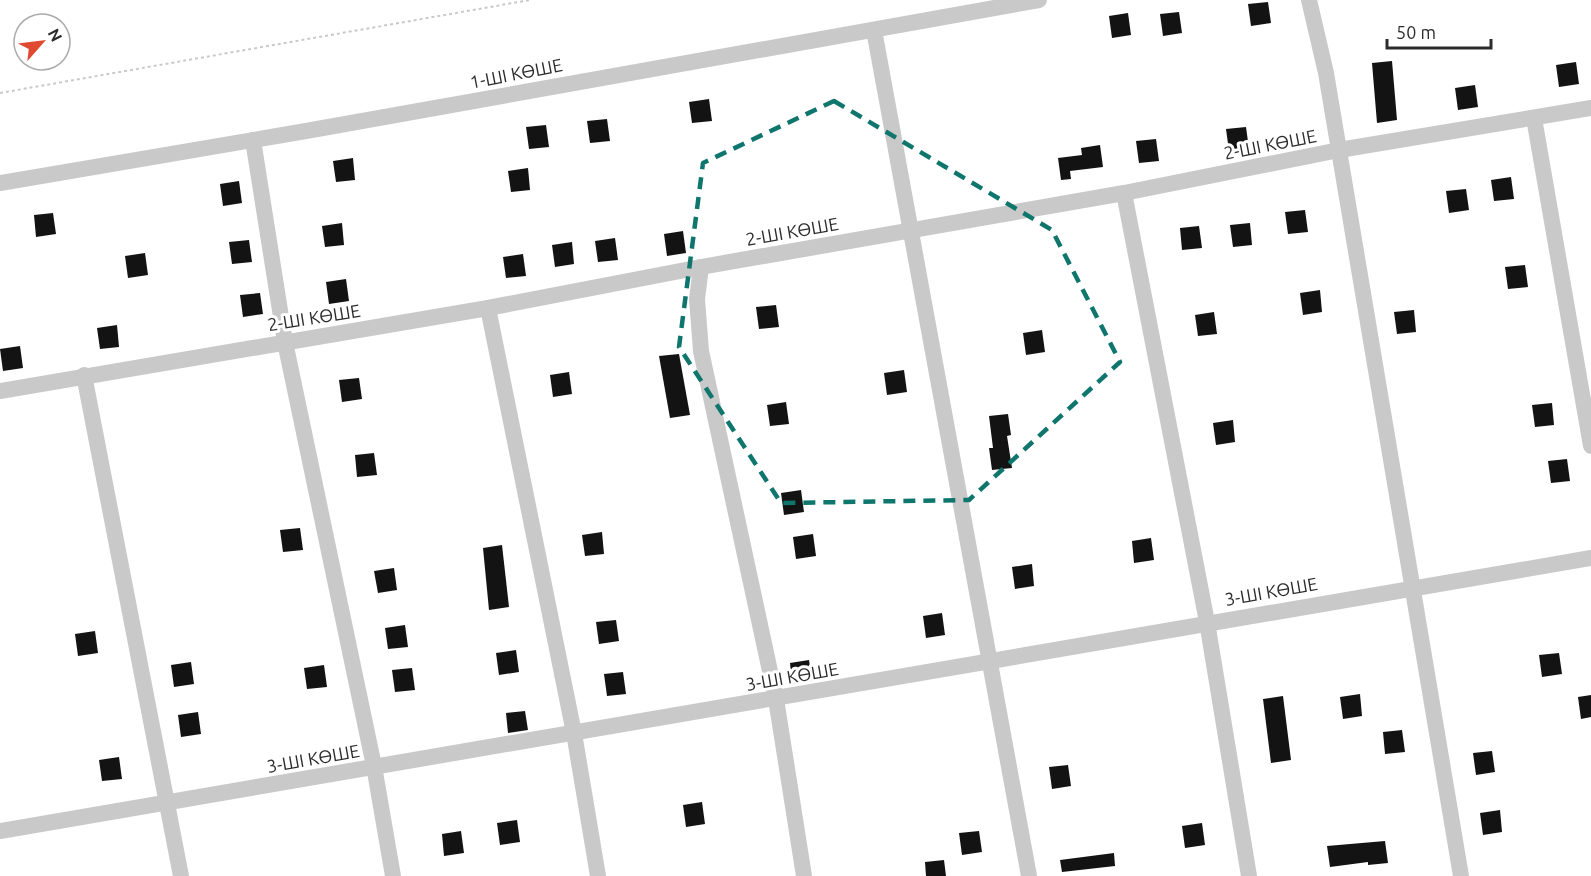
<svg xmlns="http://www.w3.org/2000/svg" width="1591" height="876" viewBox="0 0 1591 876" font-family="Ubuntu,sans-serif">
<rect width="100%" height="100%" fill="#fff"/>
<g fill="#131313">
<polygon points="1268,2 1271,23 1251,26 1248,4"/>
<polygon points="1179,12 1182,33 1163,36 1160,14"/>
<polygon points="1128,13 1131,35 1112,38 1109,16"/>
<polygon points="1392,61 1397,120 1377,123 1372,63"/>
<polygon points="1576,62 1579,84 1559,87 1556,65"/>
<polygon points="1475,85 1478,107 1458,110 1455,88"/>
<polygon points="709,99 712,121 692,123 689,102"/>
<polygon points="607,119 610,141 590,143 587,121"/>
<polygon points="546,125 549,147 529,149 526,127"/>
<polygon points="1246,127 1249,149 1229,151 1226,129"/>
<polygon points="1156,139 1159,161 1139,163 1136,141"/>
<polygon points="1100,145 1103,167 1070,171 1071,179 1061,180 1058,158 1082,155 1081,148"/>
<polygon points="353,158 355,180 336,182 333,161"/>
<polygon points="528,168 530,190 511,192 508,171"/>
<polygon points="1511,177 1514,199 1494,201 1491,180"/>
<polygon points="239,181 242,203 223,206 220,184"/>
<polygon points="1466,189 1469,210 1449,213 1446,191"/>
<polygon points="1305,210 1308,232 1288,234 1285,212"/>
<polygon points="53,213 56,234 36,237 34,215"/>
<polygon points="342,223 344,245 325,247 322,226"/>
<polygon points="1250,223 1252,245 1233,247 1230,225"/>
<polygon points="1199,226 1202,248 1182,250 1180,228"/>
<polygon points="683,231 686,253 667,256 664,234"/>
<polygon points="615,238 618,260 598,262 595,241"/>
<polygon points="249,240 252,262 232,264 229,242"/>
<polygon points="572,242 574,264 555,267 552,245"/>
<polygon points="145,253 148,275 128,278 125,256"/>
<polygon points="523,254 526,276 506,278 503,257"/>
<polygon points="1525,265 1528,287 1508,289 1505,267"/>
<polygon points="346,279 349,301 329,304 326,282"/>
<polygon points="1320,290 1322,312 1303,315 1300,293"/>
<polygon points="260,293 263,314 243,317 240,295"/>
<polygon points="776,305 779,327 759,329 756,307"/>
<polygon points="1414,310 1416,332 1397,334 1394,312"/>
<polygon points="1214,312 1217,334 1198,336 1195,315"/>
<polygon points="117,325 119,347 100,349 97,328"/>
<polygon points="1042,330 1045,352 1026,355 1023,333"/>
<polygon points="20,346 23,368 3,371 0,349"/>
<polygon points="679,354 690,415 670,418 659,356"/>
<polygon points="904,370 907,392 887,395 884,373"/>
<polygon points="569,372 572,394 553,397 550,375"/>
<polygon points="359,378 362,399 342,402 339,380"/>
<polygon points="786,402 789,424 770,426 767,405"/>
<polygon points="1552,403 1554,425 1535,427 1532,405"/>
<polygon points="1008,414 1011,435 1007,436 1012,468 992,470 989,448 993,448 989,416"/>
<polygon points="1233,420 1235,442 1216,445 1213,423"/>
<polygon points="374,453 377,475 357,477 355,455"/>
<polygon points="1567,459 1570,481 1551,483 1548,461"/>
<polygon points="801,490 804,512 784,515 781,493"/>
<polygon points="300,528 303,550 283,552 280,530"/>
<polygon points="602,532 604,554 585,556 582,535"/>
<polygon points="813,534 816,556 796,559 793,537"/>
<polygon points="1151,538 1154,560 1134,563 1132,541"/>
<polygon points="502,545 509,607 489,610 483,548"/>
<polygon points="1032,564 1034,586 1015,589 1012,567"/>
<polygon points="394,568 397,590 378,593 374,571"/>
<polygon points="942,613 945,635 926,638 923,616"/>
<polygon points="616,620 619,641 599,644 596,622"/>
<polygon points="405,625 408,647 388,649 385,628"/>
<polygon points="95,631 98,653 78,656 75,634"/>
<polygon points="516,650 519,672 499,675 496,653"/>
<polygon points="1559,653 1562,674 1542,677 1539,655"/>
<polygon points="809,660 812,681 792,684 790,663"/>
<polygon points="191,662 194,684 174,687 171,665"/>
<polygon points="324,665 327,687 307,689 304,668"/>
<polygon points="412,668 415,690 395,692 392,670"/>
<polygon points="623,672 626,694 607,696 604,674"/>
<polygon points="1360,694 1362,716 1343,719 1340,697"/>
<polygon points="1591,695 1591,717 1581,719 1578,697"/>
<polygon points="1283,696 1291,760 1271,763 1263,699"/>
<polygon points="525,711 528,730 508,733 506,713"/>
<polygon points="198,712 201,734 181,737 178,715"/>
<polygon points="1402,730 1405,752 1385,754 1383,732"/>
<polygon points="1492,751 1495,772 1476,775 1473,753"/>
<polygon points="119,757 122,779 102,781 99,760"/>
<polygon points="1068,765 1071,786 1052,789 1049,767"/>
<polygon points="702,802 705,824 686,827 683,805"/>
<polygon points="1500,810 1502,832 1483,835 1480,813"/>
<polygon points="517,820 520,842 500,845 497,823"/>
<polygon points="1202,823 1205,845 1185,848 1182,826"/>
<polygon points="461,831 464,853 444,856 442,834"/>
<polygon points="979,831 982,852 962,855 959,833"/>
<polygon points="1385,841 1388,863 1368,865 1368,862 1330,867 1327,846"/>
<polygon points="1114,853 1115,866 1062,872 1060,860"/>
<polygon points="944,860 946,876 926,876 925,862"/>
</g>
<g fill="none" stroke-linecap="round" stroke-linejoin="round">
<polyline stroke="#c9c9c9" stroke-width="2" stroke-dasharray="3 3" stroke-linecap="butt" points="0,93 530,0"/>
<g stroke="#c9c9c9" stroke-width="16">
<polyline points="1309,0 1326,73 1461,876"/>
<polyline points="874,30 1029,876"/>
<polyline points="1534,118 1591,446"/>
<polyline points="253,140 285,342 374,766 393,876"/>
<polyline points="0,183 306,131 1039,0"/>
<polyline points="1124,193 1207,622 1249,876"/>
<polyline points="701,267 697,299 701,351 776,699 804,876"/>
<polyline points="488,308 574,733 598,876"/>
<polyline points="84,375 181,876"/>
<polyline points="0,391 488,308 701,267 1124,193 1339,150 1591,108"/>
<polyline points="0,831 1591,558"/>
</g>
</g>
<path fill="none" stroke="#0f766e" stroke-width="4.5" stroke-dasharray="12 8" stroke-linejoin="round" d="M834 101 1052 230 1120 362 969 500 781 503 679 347 703 163Z"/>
<g text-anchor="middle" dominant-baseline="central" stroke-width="6" stroke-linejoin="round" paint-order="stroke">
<g font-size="18" fill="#2c2c2c" stroke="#fff">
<text transform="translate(516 73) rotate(-11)">1-ШІ КӨШЕ</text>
<text transform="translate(1270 144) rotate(-11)">2-ШІ КӨШЕ</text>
<text transform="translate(792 231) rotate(-10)">2-ШІ КӨШЕ</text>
<text transform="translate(314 317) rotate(-9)">2-ШІ КӨШЕ</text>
<text transform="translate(1271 591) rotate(-10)">3-ШІ КӨШЕ</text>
<text transform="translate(792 676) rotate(-10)">3-ШІ КӨШЕ</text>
<text transform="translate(313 758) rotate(-10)">3-ШІ КӨШЕ</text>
</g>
</g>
<g transform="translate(42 42) rotate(62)"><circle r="28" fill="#ffffff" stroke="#ababab" stroke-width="1.5"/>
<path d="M0-4.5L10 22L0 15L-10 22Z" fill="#df4a31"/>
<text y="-9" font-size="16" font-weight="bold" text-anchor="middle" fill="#2c2c2c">N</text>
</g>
<path d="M1387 39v9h104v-9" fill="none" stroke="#2c2c2c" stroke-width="3"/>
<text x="1396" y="39" font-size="18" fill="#2c2c2c" stroke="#ffffff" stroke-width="4.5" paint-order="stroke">50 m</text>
</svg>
